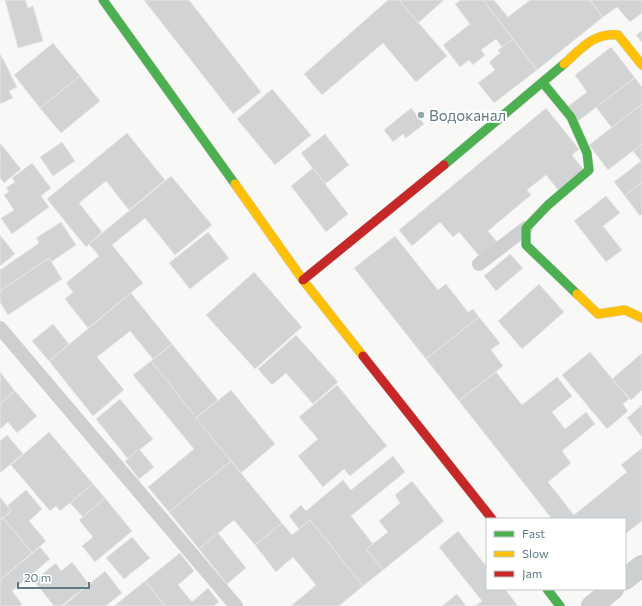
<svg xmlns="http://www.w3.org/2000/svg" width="642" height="606" viewBox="0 0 642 606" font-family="Commissioner,sans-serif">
<rect width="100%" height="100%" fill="#f8f8f7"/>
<g fill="#d1d3d4" stroke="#e7e7e6">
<polygon points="5,0 25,0 28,8 33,6 43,41 18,48"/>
<polygon points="144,0 189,0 261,92 233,114"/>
<polygon points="388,0 399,0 447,56 416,82 383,43 322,95 304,74"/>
<polygon points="399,0 444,0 418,23"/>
<polygon points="461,0 483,0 513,39 502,47 496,39 481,50 485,55 473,65 469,60 460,67 443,45 470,24 455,4"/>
<polygon points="483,0 494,0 508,17 530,0 590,0 603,17 537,70"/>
<polygon points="590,0 642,0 642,13 630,22 617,7 603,17"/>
<polygon points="642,31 642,42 636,35"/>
<polygon points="513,39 537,70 494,103 478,83 495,70 489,62 500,53 498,50"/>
<polygon points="53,43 80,76 40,108 14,75"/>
<polygon points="611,47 635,78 578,121 567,107 587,92 575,75"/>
<polygon points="0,55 1,55 17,87 9,91 13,98 0,104"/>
<polygon points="80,76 100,101 61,133 40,108"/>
<polygon points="635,78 642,87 642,104 612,128 596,107"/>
<polygon points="272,89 311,135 275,165 237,119"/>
<polygon points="642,104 642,144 608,170 589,145"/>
<polygon points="411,108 424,124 406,138 403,134 393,142 384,130"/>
<polygon points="546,108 579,149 572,155 584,170 559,191 546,175 527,190 531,195 488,231 498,243 481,258 459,232 453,237 440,222 412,246 399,230"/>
<polygon points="127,133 165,180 129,210 106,181 79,203 102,232 86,247 47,199"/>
<polygon points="325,134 349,165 325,184 301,153"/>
<polygon points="62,142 75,161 53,176 40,157"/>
<polygon points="0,143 21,169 4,183 0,178"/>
<polygon points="642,144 642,182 625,196 614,182 641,161 633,151"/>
<polygon points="32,163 51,188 41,196 49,207 12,234 1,218 14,210 4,195 9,192 6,188 15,182 12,178"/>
<polygon points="313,168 348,214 326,232 291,186"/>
<polygon points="171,176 212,225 175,255 145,218 112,245 143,283 88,328 65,299 73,292 66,283 99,256 89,244"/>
<polygon points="642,182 642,214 640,216 625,196"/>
<polygon points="606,196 620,213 603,226 622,250 606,262 574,221"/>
<polygon points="61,222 76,245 51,262 49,258 0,291 0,270 39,243 36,238"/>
<polygon points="208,232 229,258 190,289 169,263"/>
<polygon points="0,235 15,254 0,266"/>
<polygon points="395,236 438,290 446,284 468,312 473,309 479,317 426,359 354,268"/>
<polygon points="510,254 523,268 496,291 484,276"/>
<polygon points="49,258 62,279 8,315 0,302 0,291"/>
<polygon points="254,272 302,327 255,369 206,315"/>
<polygon points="539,284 564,312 522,349 498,321"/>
<polygon points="131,293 172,344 153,359 130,331 97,357 124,390 93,416 49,361"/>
<polygon points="479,317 500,343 491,350 503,366 459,401 426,359"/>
<polygon points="53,324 69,344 49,361 32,341"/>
<polygon points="296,335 338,382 313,404 286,373 272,385 258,369"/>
<polygon points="172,344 218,400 196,418 151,361"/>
<polygon points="590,352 629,399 623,404 628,411 607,429 562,375"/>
<polygon points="642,353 642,390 631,400 612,379"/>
<polygon points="151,361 231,461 169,512 148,487 194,449 133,375"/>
<polygon points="0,372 15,391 0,404"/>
<polygon points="496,372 522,405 557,377 572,396 552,412 565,429 586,412 595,424 562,451 571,463 548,482 574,515 627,472 621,465 642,448 642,521 625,534 625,519 552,519 459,401"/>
<polygon points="337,385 387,446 350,476 344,469 323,487 298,456 318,439 299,417"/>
<polygon points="231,390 275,444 241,473 196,418"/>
<polygon points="15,391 37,416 17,433 8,422 0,429 0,404"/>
<polygon points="120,399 153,439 128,459 96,419"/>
<polygon points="642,405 642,437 627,418"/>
<polygon points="49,432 93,484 60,511 56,506 50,511 11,465"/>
<polygon points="7,435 23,454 0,473 0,441"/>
<polygon points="139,449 154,467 139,479 125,461"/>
<polygon points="393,456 405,472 351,516 373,544 366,549 383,570 363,586 310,520 299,529 289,516 301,505 306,511 343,480 351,490"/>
<polygon points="231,461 282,523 255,545 234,520 199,549 169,512"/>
<polygon points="412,481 444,521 383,570 366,549 388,532 379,521 400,503 395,495"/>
<polygon points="93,484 105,498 83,517 70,503"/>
<polygon points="26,490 42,509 29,521 46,541 32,553 3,518 11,511 7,506"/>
<polygon points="0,497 11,511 0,520"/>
<polygon points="105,498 132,531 95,562 82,546 93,537 79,520"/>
<polygon points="3,518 32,553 0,580 0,520"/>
<polygon points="310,520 363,586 339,606 291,606 316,585 293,557 276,572 255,545 282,523 292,535"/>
<polygon points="458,531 487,567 487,589 505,589 518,606 475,606 482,601 439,547"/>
<polygon points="218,533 246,568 227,584 199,549"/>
<polygon points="132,537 150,558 124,579 106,558"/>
<polygon points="40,547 50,559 12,591 22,604 20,606 0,606 0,580"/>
<polygon points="180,553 194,571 178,585 192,602 208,588 219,602 214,606 165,606 145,581"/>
<polygon points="72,562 89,584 61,606 54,606 34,581 56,563 61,571"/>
<polygon points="105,571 122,593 106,606 63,606"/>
<polygon points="145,581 165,606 114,606"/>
<polygon points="457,594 466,606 442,606"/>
</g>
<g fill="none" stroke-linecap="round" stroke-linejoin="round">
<g stroke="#d3d5d5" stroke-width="10">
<g id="fast">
<polyline points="103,0 235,184"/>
<polyline points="543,83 571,117 587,153 589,170 548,205 526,228 526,245 577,294"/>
<polyline points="444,165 564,64"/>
<polyline points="547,589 560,606"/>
</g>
</g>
<g stroke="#d3d5d5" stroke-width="10">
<g id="slow">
<path d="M564 64C581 49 594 32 618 35L642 65"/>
<polyline points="235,184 303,280 363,356"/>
<polyline points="577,294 598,314 625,310 642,318"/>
</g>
</g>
<g stroke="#d3d5d5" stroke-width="10">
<g id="jam">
<polyline points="303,280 444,165"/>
<polyline points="363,356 492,519"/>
</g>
</g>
<g stroke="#cecfd0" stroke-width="14">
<polyline points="479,264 526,228"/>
<polyline points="0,328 236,606"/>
</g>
<g stroke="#cecfd0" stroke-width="22">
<polyline points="625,579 642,566"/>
<polyline points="592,606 613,589"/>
</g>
<use href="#fast" stroke="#4caf50" stroke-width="9"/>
<use href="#slow" stroke="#ffc107" stroke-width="9"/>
<use href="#jam" stroke="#c62828" stroke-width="9"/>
</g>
<circle fill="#95a6ac" stroke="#fff" stroke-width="1.5" cx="421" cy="115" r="4"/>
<g text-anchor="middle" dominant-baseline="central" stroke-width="4" stroke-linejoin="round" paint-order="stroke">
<g font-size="15" fill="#607a84" stroke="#fff" text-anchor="start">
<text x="429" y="115">Водоканал</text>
</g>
</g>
<rect x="486" y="518" width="140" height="72" fill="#ffffff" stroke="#bfcace"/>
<rect x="494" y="531" width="20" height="6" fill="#4caf50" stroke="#bfcace"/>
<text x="522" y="538" font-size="12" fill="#607a84">Fast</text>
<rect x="494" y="551" width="20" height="6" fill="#ffc107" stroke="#bfcace"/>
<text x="522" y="558" font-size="12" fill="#607a84">Slow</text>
<rect x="494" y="571" width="20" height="6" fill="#c62828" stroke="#bfcace"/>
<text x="522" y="578" font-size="12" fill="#607a84">Jam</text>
<path d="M18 582v6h71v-6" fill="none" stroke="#607a84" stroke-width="2"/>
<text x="24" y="582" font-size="12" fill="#607a84" stroke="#ffffff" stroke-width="3" paint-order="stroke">20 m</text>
</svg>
